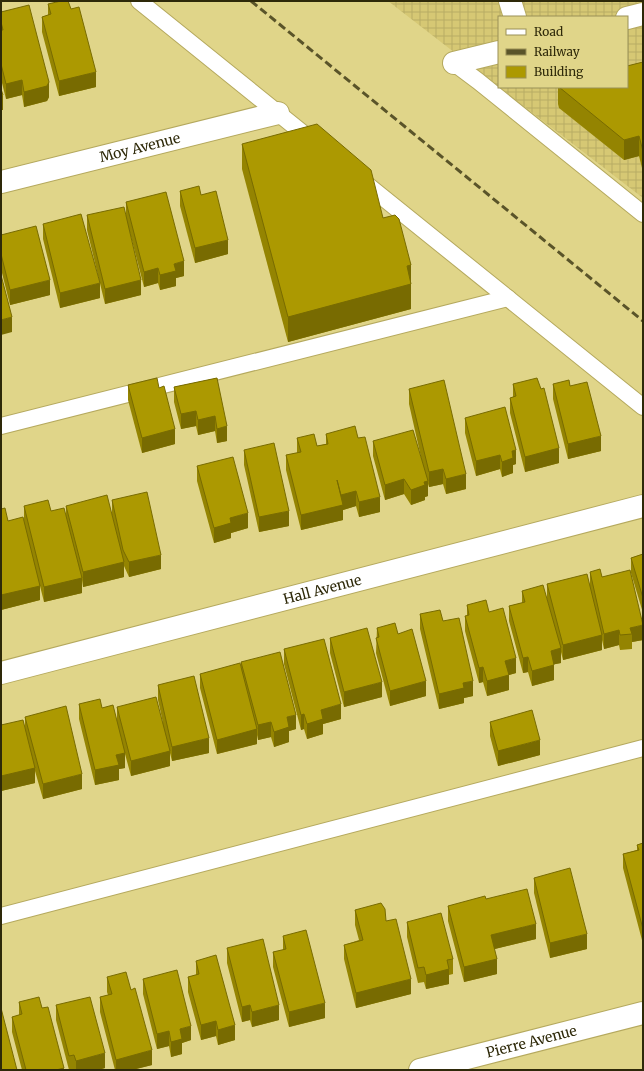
<svg xmlns="http://www.w3.org/2000/svg" width="644" height="1071" viewBox="0 0 644 1071" font-family="Merriweather,serif">
<defs>
<pattern id="industrial-grid" width="8" height="8" patternUnits="userSpaceOnUse"><rect width="8" height="8" fill="#d6c874"/><path d="M0 4h8M4 0v8" fill="none" stroke="#b8ac63"/></pattern>
</defs>
<rect width="100%" height="100%" fill="#e0d589"/>
<polygon fill="url(#industrial-grid)" points="388,1 499,1 500,6 521,1 643,1 643,198 499,87 627,87 627,17 499,17 499,87"/>
<g fill="none" stroke-linecap="round" stroke-linejoin="round">
<g stroke="#b5a95e" stroke-width="18">
<g id="lane">
<polyline points="139,1 315,143"/>
<polyline points="454,63 478,81 643,214"/>
<polyline points="360,179 643,407"/>
<polyline points="1,426 508,298"/>
<polyline points="1,916 643,748"/>
</g>
</g>
<g stroke="#b5a95e" stroke-width="24">
<g id="street">
<polyline points="510,1 515,17"/>
<polyline points="627,18 643,14"/>
<polyline points="454,63 499,52"/>
<path id="s1" d="M1 182 278 113"/>
<path id="s2" d="M1 673 643 506"/>
<path id="s3" d="M420 1070 643 1013"/>
</g>
</g>
<use href="#lane" stroke="#fff" stroke-width="16"/>
<use href="#street" stroke="#fff" stroke-width="22"/>
<polyline stroke="#5a5429" stroke-width="3" stroke-dasharray="8 4" stroke-linecap="butt" points="251,1 643,321"/>
</g>
<g fill="#948401">
<polygon points="48,4 96,87 59,96 42,32 42,17 48,15"/>
<polygon points="1,12 49,97 47,101 24,107 22,95 6,99 1,79"/>
<polygon points="643,62 643,172 639,156 624,160 559,108 558,104 558,87 627,87"/>
<polygon points="242,144 383,218 411,265 411,309 288,342 242,169"/>
<polygon points="180,191 201,195 228,254 195,263 180,206"/>
<polygon points="126,202 184,276 176,278 176,286 160,290 158,283 144,287 129,229 141,295 105,304 87,230 87,215 126,216"/>
<polygon points="43,224 100,298 60,308 43,239"/>
<polygon points="1,235 50,295 10,305 1,269"/>
<polygon points="217,378 227,441 217,443 215,431 198,435 196,426 181,429 174,402 174,387"/>
<polygon points="513,384 541,389 559,463 525,472 510,413 510,398 513,397"/>
<polygon points="553,384 570,386 601,451 568,459 553,399"/>
<polygon points="128,385 159,388 175,444 142,453 128,400"/>
<polygon points="409,389 466,489 446,494 443,484 429,487 428,484 428,496 425,497 425,500 411,505 404,494 385,500 373,456 373,441 423,466 409,404"/>
<polygon points="465,418 516,464 513,465 513,473 502,477 500,469 476,476 465,433"/>
<polygon points="326,434 380,512 359,517 356,506 343,510 343,520 301,530 286,470 286,455 297,453 297,438 317,446 326,444"/>
<polygon points="244,450 289,526 259,532 244,465"/>
<polygon points="197,466 248,528 231,533 231,538 214,543 197,481"/>
<polygon points="112,500 161,569 129,577 124,566 124,577 83,587 82,580 82,593 44,602 40,586 40,600 1,610 1,509 8,521 24,520 24,506 51,511 66,516 66,506 116,534 112,515"/>
<polygon points="643,554 643,613 631,573 631,558"/>
<polygon points="590,572 602,577 643,640 632,642 632,649 620,650 619,645 604,649 602,640 602,650 563,660 561,652 561,663 554,664 554,680 532,686 528,672 523,673 509,621 509,606 522,603 522,591 552,619 547,599 547,584 590,585"/>
<polygon points="467,605 489,612 516,673 509,675 509,690 487,696 483,682 479,683 465,631 465,616 467,616"/>
<polygon points="420,614 443,621 473,696 464,698 464,703 439,709 420,629"/>
<polygon points="377,628 398,634 426,696 390,706 376,653"/>
<polygon points="330,638 382,697 344,707 330,653"/>
<polygon points="284,649 341,719 323,724 323,734 307,739 304,729 301,730 284,664"/>
<polygon points="241,662 296,729 289,731 289,742 274,747 271,737 258,740 257,735 257,744 217,754 200,688 200,674 241,670"/>
<polygon points="158,685 209,753 172,761 170,753 170,766 131,776 125,754 125,768 119,769 119,780 95,785 79,719 79,704 102,708 117,720 117,707 163,723 158,700"/>
<polygon points="25,717 82,789 43,799 35,771 35,783 1,791 1,725 25,728"/>
<polygon points="490,722 540,755 498,766 490,736"/>
<polygon points="643,843 643,944 623,868 623,854 637,850 637,845"/>
<polygon points="534,878 587,949 550,958 534,893"/>
<polygon points="486,899 536,939 494,949 497,974 464,982 448,921 448,906"/>
<polygon points="355,910 386,921 411,994 356,1008 344,959 344,945 359,940 355,925"/>
<polygon points="407,922 453,959 453,974 449,975 449,984 426,989 424,982 418,983 407,937"/>
<polygon points="283,936 325,1018 289,1027 273,967 273,952 283,950"/>
<polygon points="227,948 279,1020 252,1027 250,1020 242,1022 227,963"/>
<polygon points="196,961 235,1040 218,1045 216,1036 201,1040 188,992 188,977 196,975"/>
<polygon points="107,977 152,1065 132,1070 115,1070 100,1012 100,997 108,995 107,992"/>
<polygon points="143,979 191,1040 182,1043 182,1054 171,1057 169,1046 157,1049 143,994"/>
<polygon points="19,1002 42,1008 64,1070 22,1070 12,1032 12,1017 19,1015"/>
<polygon points="56,1005 105,1068 98,1070 69,1070 56,1020"/>
</g>
<g fill="#786b01">
<polygon points="96,72 96,87 59,96 59,81"/>
<polygon points="22,80 22,95 6,99 6,84"/>
<polygon points="49,82 49,97 47,101 24,107 24,92"/>
<polygon points="3,95 3,110 1,110 1,96"/>
<polygon points="639,136 639,156 624,160 624,140"/>
<polygon points="228,240 228,254 195,263 195,248"/>
<polygon points="184,261 184,276 176,278 176,286 160,290 160,275 174,264"/>
<polygon points="411,265 411,309 288,342 288,317"/>
<polygon points="158,268 158,283 144,287 144,272"/>
<polygon points="50,280 50,295 10,305 10,290"/>
<polygon points="141,280 141,295 105,304 105,289"/>
<polygon points="100,283 100,298 60,308 60,293"/>
<polygon points="12,317 12,332 1,335 1,320"/>
<polygon points="196,411 196,426 181,429 181,414"/>
<polygon points="215,416 215,431 198,435 198,420"/>
<polygon points="227,426 227,441 217,443 217,429"/>
<polygon points="175,429 175,444 142,453 142,438"/>
<polygon points="601,436 601,451 568,459 568,444"/>
<polygon points="559,448 559,463 525,472 525,457"/>
<polygon points="516,450 516,464 513,465 513,473 502,477 502,462 512,451"/>
<polygon points="500,455 500,469 476,476 476,461"/>
<polygon points="443,469 443,484 429,487 429,472"/>
<polygon points="466,474 466,489 446,494 446,479"/>
<polygon points="404,479 404,494 385,500 385,485"/>
<polygon points="428,481 428,496 425,497 425,500 411,505 411,490 424,482"/>
<polygon points="356,491 356,506 343,510 343,520 301,530 301,515 341,505 341,495"/>
<polygon points="380,497 380,512 359,517 359,502"/>
<polygon points="289,511 289,526 259,532 259,517"/>
<polygon points="248,513 248,528 231,533 231,538 214,543 214,528 230,518"/>
<polygon points="161,555 161,569 129,577 129,562"/>
<polygon points="124,562 124,577 83,587 83,572"/>
<polygon points="82,578 82,593 44,602 44,587"/>
<polygon points="40,586 40,600 1,610 1,595"/>
<polygon points="643,625 643,640 632,642 632,634 630,628"/>
<polygon points="619,630 619,645 604,649 604,634"/>
<polygon points="602,635 602,650 563,660 563,645"/>
<polygon points="561,648 561,663 551,665 551,651"/>
<polygon points="528,657 528,672 523,673 523,658"/>
<polygon points="516,658 516,673 505,676 505,661"/>
<polygon points="554,665 554,680 532,686 532,671"/>
<polygon points="483,667 483,682 479,683 479,668"/>
<polygon points="509,675 509,690 487,696 487,681"/>
<polygon points="426,681 426,696 390,706 390,691"/>
<polygon points="473,681 473,696 464,698 464,703 439,709 439,694 463,683"/>
<polygon points="382,682 382,697 344,707 344,692"/>
<polygon points="341,704 341,719 323,724 323,734 307,739 307,724 321,710"/>
<polygon points="304,714 304,729 301,730 301,715"/>
<polygon points="296,715 296,729 289,731 289,742 274,747 274,732 287,717"/>
<polygon points="271,722 271,737 258,740 258,725"/>
<polygon points="257,729 257,744 217,754 217,740"/>
<polygon points="209,738 209,753 172,761 172,747"/>
<polygon points="540,740 540,755 498,766 498,751"/>
<polygon points="170,751 170,766 131,776 131,761"/>
<polygon points="125,753 125,768 119,769 119,780 95,785 95,770 116,755"/>
<polygon points="35,768 35,783 1,791 1,776"/>
<polygon points="82,774 82,789 43,799 43,784"/>
<polygon points="536,924 536,939 491,950 491,935"/>
<polygon points="587,934 587,949 550,958 550,943"/>
<polygon points="497,959 497,974 464,982 464,967"/>
<polygon points="449,969 449,984 426,989 426,975"/>
<polygon points="411,979 411,994 356,1008 356,993"/>
<polygon points="325,1003 325,1018 289,1027 289,1012"/>
<polygon points="250,1005 250,1020 242,1022 242,1007"/>
<polygon points="279,1005 279,1020 252,1027 252,1012"/>
<polygon points="216,1021 216,1036 201,1040 201,1025"/>
<polygon points="235,1025 235,1040 218,1045 218,1030"/>
<polygon points="191,1026 191,1040 182,1043 182,1054 171,1057 171,1042 180,1029"/>
<polygon points="169,1031 169,1046 157,1049 157,1034"/>
<polygon points="152,1050 152,1065 132,1070 116,1070 116,1060"/>
<polygon points="105,1053 105,1068 98,1070 76,1070 76,1061"/>
<polygon points="64,1068 64,1070 56,1070"/>
</g>
<g fill="#ac9901" stroke="#786b01">
<polygon points="61,1 68,1 71,9 79,7 96,72 59,81 42,17 51,14 48,4"/>
<polygon points="29,5 49,82 47,86 24,92 22,80 6,84 1,64 1,30 3,30 1,22 1,12"/>
<polygon points="643,62 643,151 639,136 624,140 559,87 627,87 627,66"/>
<polygon points="1,89 3,95 1,96"/>
<polygon points="317,124 371,170 383,218 395,215 399,219 411,265 407,266 411,284 288,317 242,144"/>
<polygon points="199,186 201,195 216,191 228,240 195,248 180,191"/>
<polygon points="166,192 184,261 174,264 176,271 160,275 158,268 144,272 126,202"/>
<polygon points="124,207 141,280 105,289 87,215"/>
<polygon points="81,214 100,283 60,293 43,224"/>
<polygon points="36,226 50,280 10,290 1,254 1,235"/>
<polygon points="1,275 12,317 1,320"/>
<polygon points="157,378 159,388 164,386 175,429 142,438 128,385"/>
<polygon points="217,378 227,426 217,429 215,416 198,420 196,411 181,414 174,387"/>
<polygon points="537,378 541,389 544,388 559,448 525,457 510,398 516,396 513,384"/>
<polygon points="444,380 466,474 446,479 443,469 429,472 409,389"/>
<polygon points="569,380 570,386 587,382 601,436 568,444 553,384"/>
<polygon points="505,407 516,450 512,451 513,458 502,462 500,455 476,461 465,418"/>
<polygon points="355,426 358,438 365,437 380,497 359,502 356,491 341,495 337,480 343,505 301,515 286,455 301,452 297,438 314,434 317,446 328,444 326,434"/>
<polygon points="413,430 428,481 424,482 425,485 411,490 404,479 385,485 373,441"/>
<polygon points="274,443 289,511 259,517 244,450"/>
<polygon points="233,457 248,513 230,518 231,523 214,528 197,466"/>
<polygon points="147,492 161,555 129,562 123,550 112,500"/>
<polygon points="107,495 124,562 83,572 66,506"/>
<polygon points="48,500 51,511 64,508 82,578 44,587 24,506"/>
<polygon points="5,508 8,521 23,517 40,586 1,595 1,509"/>
<polygon points="643,554 643,598 631,558"/>
<polygon points="600,569 602,577 630,570 643,625 630,628 632,634 620,635 619,630 604,634 590,572"/>
<polygon points="587,574 602,635 563,645 547,584"/>
<polygon points="543,585 561,648 551,651 554,665 532,671 528,657 523,658 509,606 525,602 522,591"/>
<polygon points="486,600 489,612 503,608 516,658 505,661 509,675 487,681 483,667 479,668 465,616 469,615 467,605"/>
<polygon points="440,610 443,621 459,618 473,681 463,683 464,688 439,694 420,614"/>
<polygon points="395,623 398,634 412,629 426,681 390,691 376,638 379,637 377,628"/>
<polygon points="367,628 382,682 344,692 330,638"/>
<polygon points="324,639 341,704 321,710 323,719 307,724 304,714 301,715 284,649"/>
<polygon points="280,652 296,715 287,717 289,727 274,732 271,722 258,725 241,662"/>
<polygon points="240,663 257,729 217,740 200,674"/>
<polygon points="194,676 209,738 172,747 158,685"/>
<polygon points="156,697 170,751 131,761 117,707"/>
<polygon points="100,699 102,708 113,705 125,753 116,755 119,765 95,770 79,704"/>
<polygon points="66,706 82,774 43,784 25,717"/>
<polygon points="532,710 540,740 498,751 490,722"/>
<polygon points="23,720 35,768 1,776 1,725"/>
<polygon points="643,843 643,929 623,854 639,850 637,845"/>
<polygon points="570,868 587,934 550,943 534,878"/>
<polygon points="527,889 536,924 491,935 497,959 464,967 448,906 485,896 486,899"/>
<polygon points="381,903 385,909 386,921 396,919 411,979 356,993 344,945 363,940 355,910"/>
<polygon points="441,913 453,959 447,960 449,969 426,975 424,967 418,968 407,922"/>
<polygon points="306,930 325,1003 289,1012 273,952 286,949 283,936"/>
<polygon points="263,939 279,1005 252,1012 250,1005 242,1007 227,948"/>
<polygon points="216,955 235,1025 218,1030 216,1021 201,1025 188,977 199,974 196,961"/>
<polygon points="177,970 191,1026 180,1029 182,1039 171,1042 169,1031 157,1034 143,979"/>
<polygon points="126,972 131,990 135,988 152,1050 116,1060 100,997 112,994 107,977"/>
<polygon points="39,997 42,1008 48,1007 64,1068 56,1070 26,1070 12,1017 22,1014 19,1002"/>
<polygon points="90,997 105,1053 76,1061 74,1055 69,1056 56,1005"/>
<polygon points="1,1008 17,1070 1,1070"/>
</g>
<g text-anchor="middle" dominant-baseline="central" stroke-width="3" stroke-linejoin="round" paint-order="stroke">
<g font-size="14" fill="#2e2909" stroke="#e0d589">
<text stroke="none"><textPath href="#s1" startOffset="143">Moy Avenue</textPath></text>
<text stroke="none"><textPath href="#s2" startOffset="332">Hall Avenue</textPath></text>
<text stroke="none"><textPath href="#s3" startOffset="115">Pierre Avenue</textPath></text>
</g>
</g>
<rect width="644" height="1071" fill="none" stroke="#2e2909" stroke-width="4"/>
<rect x="498" y="16" width="130" height="72" fill="#e0d589" stroke="#999056"/>
<rect x="506" y="29" width="20" height="6" fill="#ffffff" stroke="#999056"/>
<text x="534" y="36" font-size="12" fill="#2e2909">Road</text>
<rect x="506" y="49" width="20" height="6" fill="#5a5429" stroke="#999056"/>
<text x="534" y="56" font-size="12" fill="#2e2909">Railway</text>
<rect x="506" y="66" width="20" height="12" fill="#ac9901" stroke="#999056"/>
<text x="534" y="76" font-size="12" fill="#2e2909">Building</text>
</svg>
